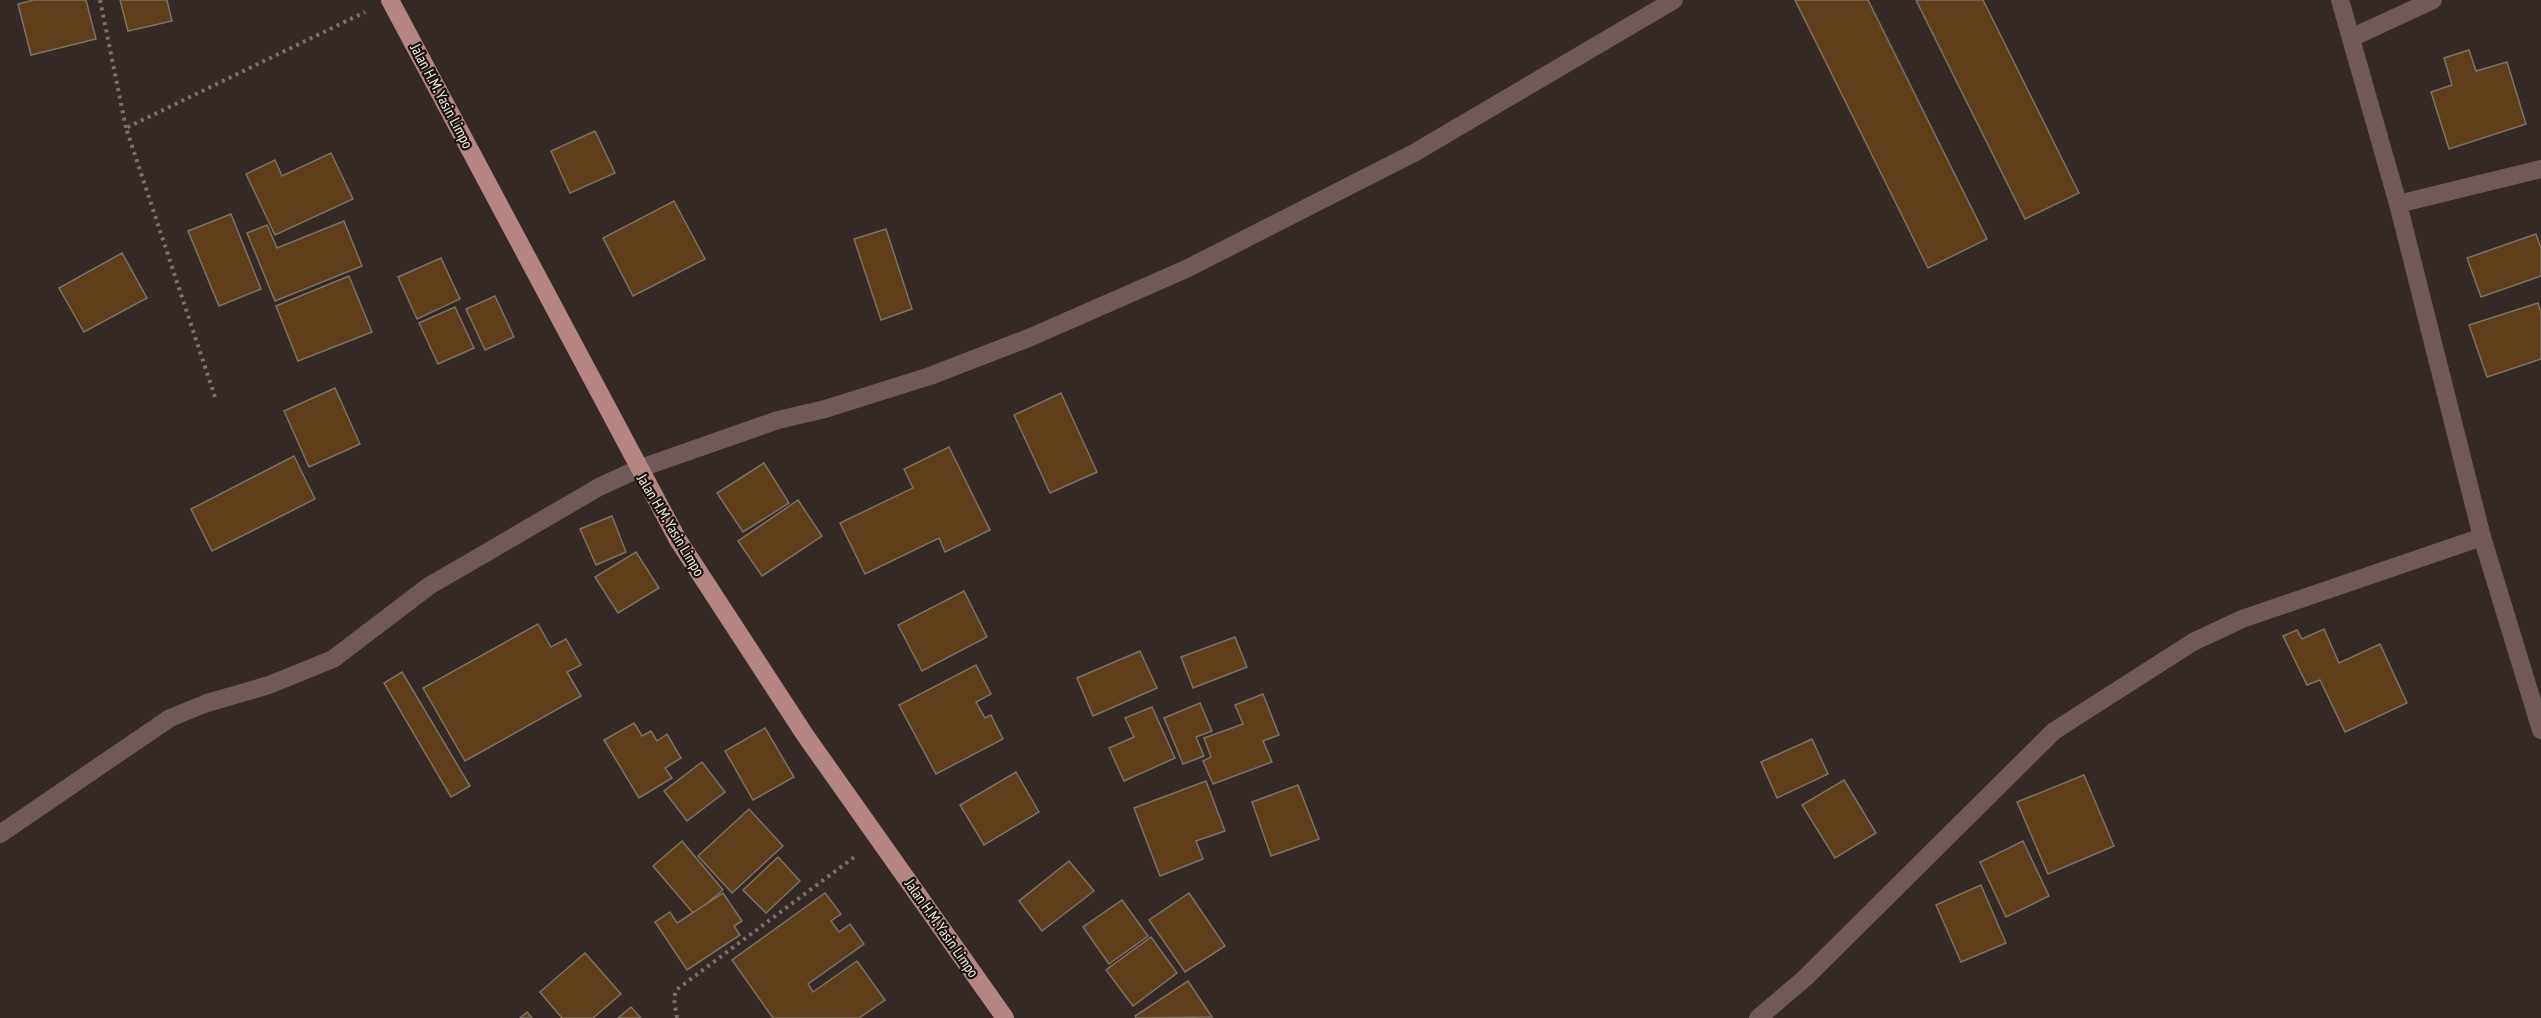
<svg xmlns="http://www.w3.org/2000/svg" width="2541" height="1018" viewBox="0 0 2541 1018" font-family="'PT Sans Narrow',sans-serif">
<rect width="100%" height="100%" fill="#342924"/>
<g fill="#5f3f19" stroke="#7c7268" stroke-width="1.5">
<polygon points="34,0 86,0 96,39 31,55 18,4"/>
<polygon points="120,0 167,0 172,21 128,31"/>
<polygon points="1795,0 1868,0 1987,239 1928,268"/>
<polygon points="1916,0 1983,0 2079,193 2025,219"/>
<polygon points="2469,50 2476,71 2507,62 2526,124 2449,149 2431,92 2452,85 2444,58"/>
<polygon points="595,131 615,173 570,193 551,151"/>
<polygon points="331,153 353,199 275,235 246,174 275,160 282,176"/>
<polygon points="674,201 705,259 633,296 603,238"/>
<polygon points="231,214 261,289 219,306 188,231"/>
<polygon points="344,221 362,266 275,301 247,233 267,225 277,248"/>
<polygon points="886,229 912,309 881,320 854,239"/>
<polygon points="2536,234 2541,248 2541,276 2481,297 2467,258"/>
<polygon points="122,253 147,298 84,332 59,288"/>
<polygon points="441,258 460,299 417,319 398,277"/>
<polygon points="349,276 372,332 298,361 276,306"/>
<polygon points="495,296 514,337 485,350 466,309"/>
<polygon points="2538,303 2541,313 2541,359 2487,377 2469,325"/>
<polygon points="455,307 474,348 438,364 419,323"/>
<polygon points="335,388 360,444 309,467 284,411"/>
<polygon points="1061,393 1097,472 1050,493 1014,415"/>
<polygon points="949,447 990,530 945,552 939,538 865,574 840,523 913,488 904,469"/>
<polygon points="294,456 315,499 212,551 191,509"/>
<polygon points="764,463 789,503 743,532 717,493"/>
<polygon points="798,500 822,536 762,576 738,541"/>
<polygon points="612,516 626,552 596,565 580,529"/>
<polygon points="636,552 659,588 618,613 595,577"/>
<polygon points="964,591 987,637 922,671 898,625"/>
<polygon points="538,624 551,647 566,639 581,665 567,672 581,696 465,761 423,688"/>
<polygon points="2324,629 2339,663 2380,644 2407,703 2345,732 2320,680 2307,685 2283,636 2297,630 2302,639"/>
<polygon points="1235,637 1247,667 1193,688 1181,657"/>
<polygon points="1140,651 1157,688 1093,716 1077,678"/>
<polygon points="976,665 991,694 976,702 985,718 991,715 1003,739 936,774 899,705"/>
<polygon points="402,672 470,786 451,797 384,683"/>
<polygon points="1263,694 1279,735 1263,741 1272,762 1213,784 1203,761 1211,757 1204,738 1243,724 1235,705"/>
<polygon points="1200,703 1212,731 1196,737 1204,756 1183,764 1164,718"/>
<polygon points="1152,707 1175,758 1124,781 1109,748 1134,737 1125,718"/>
<polygon points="634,723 642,736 651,731 657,741 667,734 681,758 665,768 672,778 639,798 604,740"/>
<polygon points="765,728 794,777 753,800 725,751"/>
<polygon points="1812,739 1828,774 1777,798 1761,762"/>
<polygon points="702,762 725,792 687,821 664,791"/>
<polygon points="1016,772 1039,812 984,845 960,805"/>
<polygon points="2084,775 2114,846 2048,874 2017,802"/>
<polygon points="1844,780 1876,833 1835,858 1802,805"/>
<polygon points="1206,781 1225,831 1196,841 1203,859 1160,876 1134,808"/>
<polygon points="1298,785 1319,839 1271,856 1252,802"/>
<polygon points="749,809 783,846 732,893 698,856"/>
<polygon points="682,841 723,890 694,914 653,866"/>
<polygon points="2023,841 2049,896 2006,917 1980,862"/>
<polygon points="778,857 800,881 766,913 743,890"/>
<polygon points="1069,861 1094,891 1042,931 1019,901"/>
<polygon points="1981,885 2006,943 1961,962 1936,905"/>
<polygon points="723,893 742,921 734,926 740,935 687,970 655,922 670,912 677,923"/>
<polygon points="825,893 841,914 831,921 839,932 850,924 864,944 808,984 813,992 857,961 885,1000 859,1018 773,1018 732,960"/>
<polygon points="1189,893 1225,946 1185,972 1149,920"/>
<polygon points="1122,900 1148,936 1109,964 1083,927"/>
<polygon points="1151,937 1177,973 1133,1006 1106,970"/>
<polygon points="585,953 621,994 593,1018 562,1018 540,992"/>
<polygon points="1188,981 1212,1017 1136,1018 1135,1016"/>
<polygon points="631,1007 641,1018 618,1018"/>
<polygon points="527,1012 532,1018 520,1018"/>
</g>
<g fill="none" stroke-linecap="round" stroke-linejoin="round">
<g stroke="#7a716c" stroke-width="4" stroke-dasharray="3 4.5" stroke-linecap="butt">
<polyline points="100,0 126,128"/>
<polyline points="215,397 126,128 365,12"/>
<polyline points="677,1018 674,999 676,990 857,855"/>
</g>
<g stroke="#705958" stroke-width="18">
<polyline points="2340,0 2398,204 2482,537 2541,730"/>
<polyline points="2351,38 2433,0"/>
<polyline points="2398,204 2541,169"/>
<polyline points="0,834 170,718 207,703 269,685 333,659 429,586 599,487 638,469 778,420 825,409 930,376 1031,337 1186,269 1414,153 1674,0"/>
<polyline points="1758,1018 1804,979 2054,731 2193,642 2242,619 2482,537"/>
</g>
<polyline stroke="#b48583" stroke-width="18" points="390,0 678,540 805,735 1005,1018"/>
</g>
<g text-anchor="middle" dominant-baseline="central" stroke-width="4.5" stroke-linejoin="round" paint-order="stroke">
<g font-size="15" fill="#f7efec" stroke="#181310">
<text transform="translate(442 96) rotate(62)">Jalan H.M. Yasin Limpo</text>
<text transform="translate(671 525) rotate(59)">Jalan H.M. Yasin Limpo</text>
<text transform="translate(942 928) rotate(55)">Jalan H.M. Yasin Limpo</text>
</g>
</g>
</svg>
